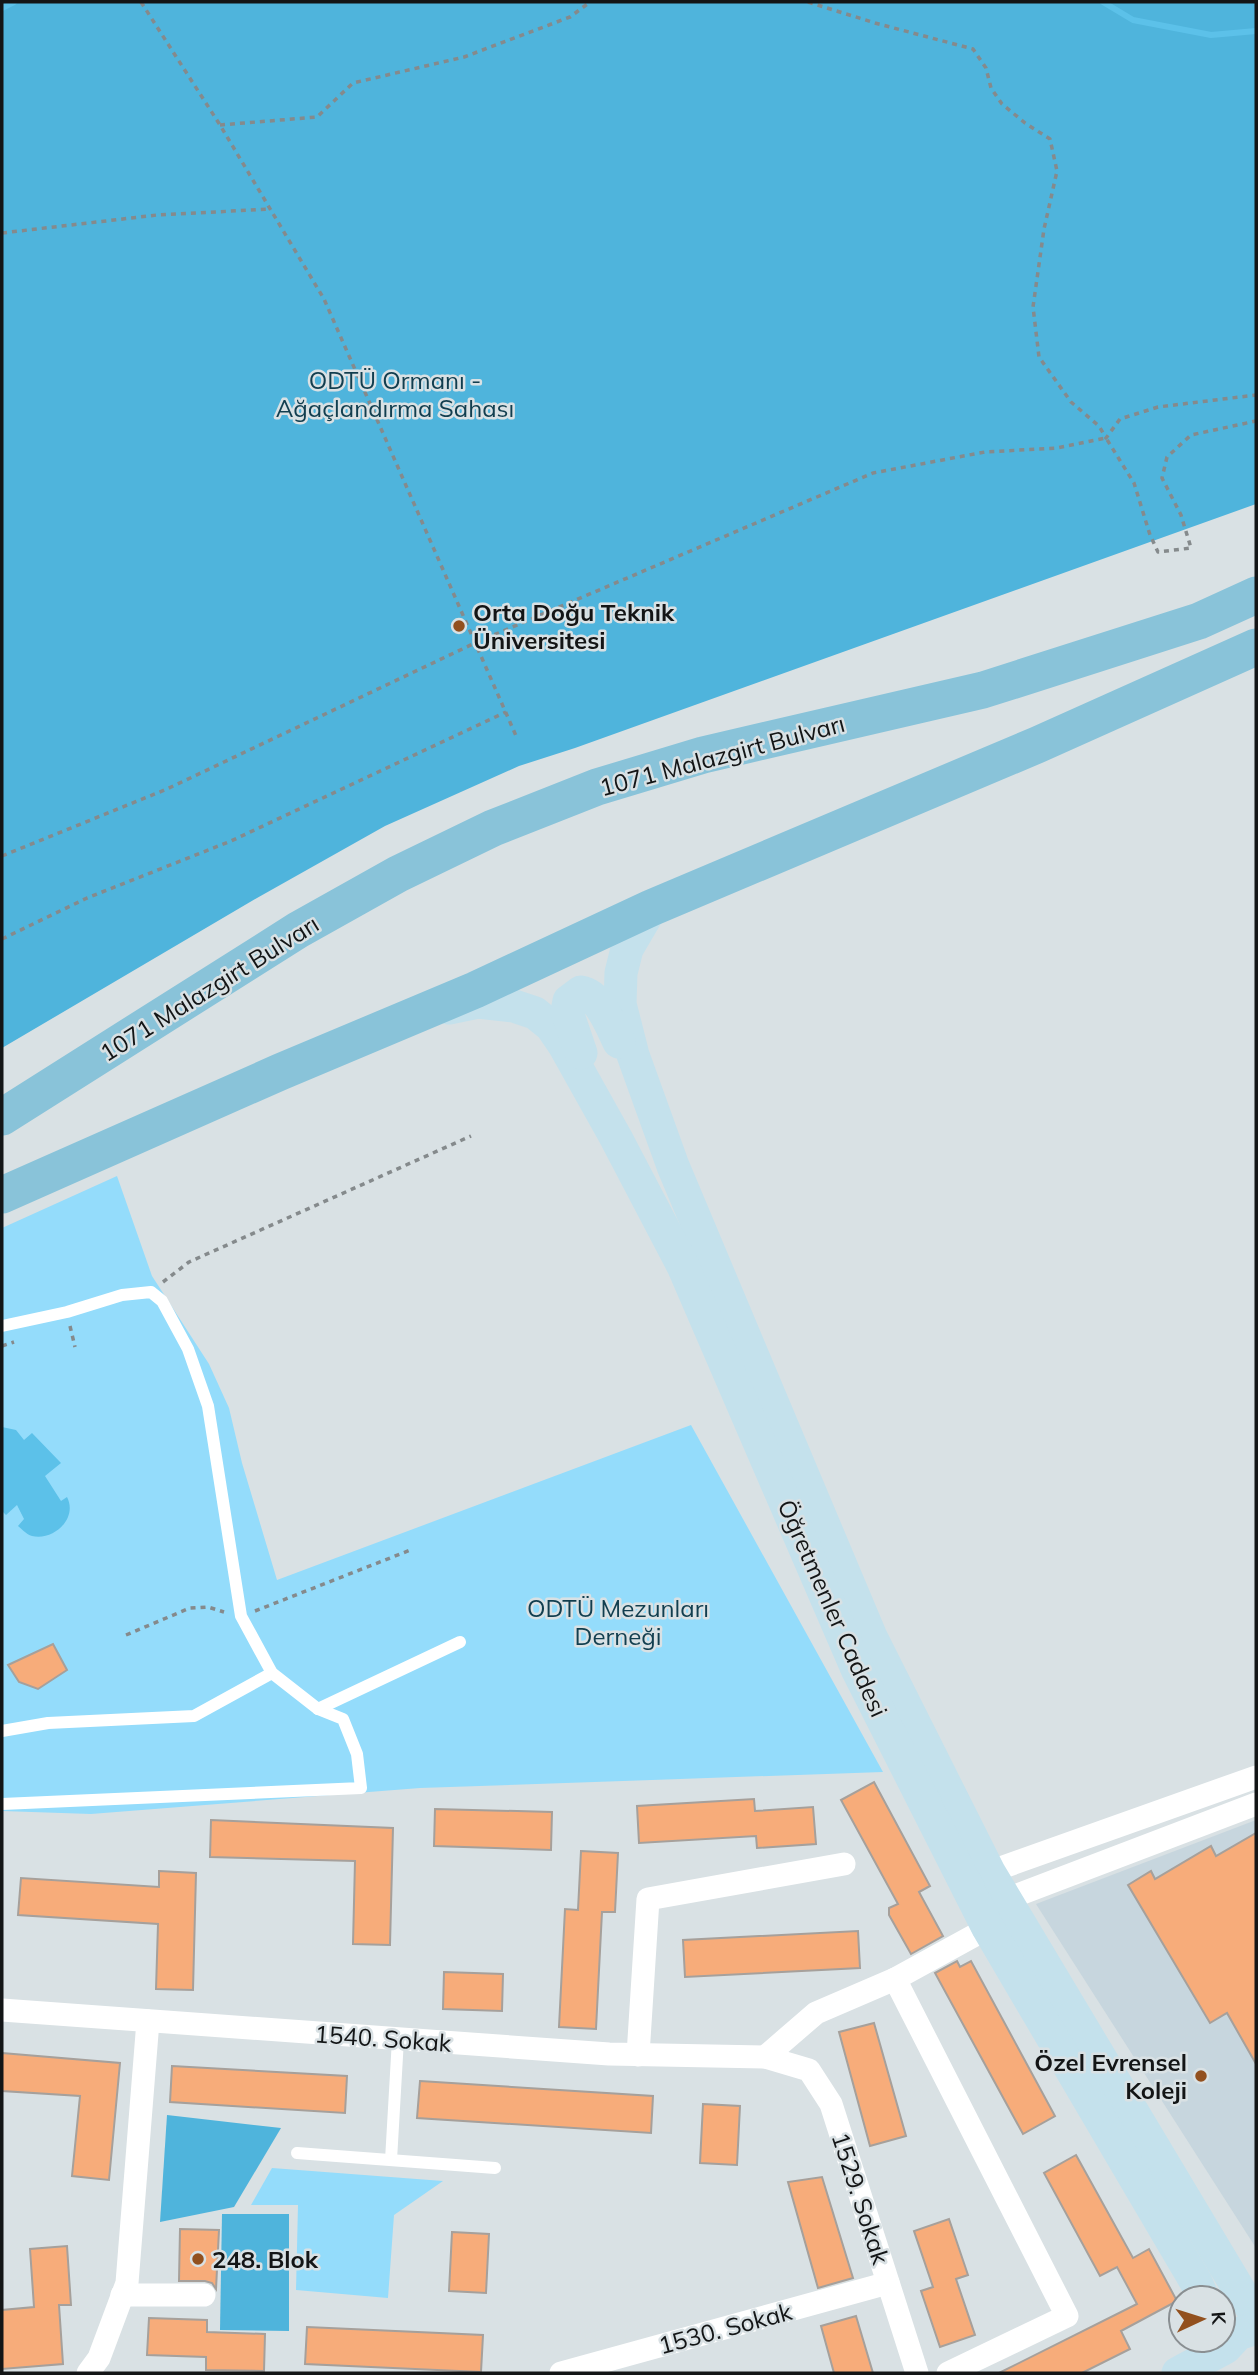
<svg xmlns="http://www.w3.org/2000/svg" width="1258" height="2375" viewBox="0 0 1258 2375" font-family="Mulish,sans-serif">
<rect width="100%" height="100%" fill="#d9e1e4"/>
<polygon fill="#c7d6de" points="1256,1820 1256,2248 1036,1904"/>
<g fill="#94dcfb">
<polygon points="117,1176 152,1276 209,1364 229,1408 242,1463 277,1580 691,1425 883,1772 420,1788 91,1814 2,1811 2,1228"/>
<polygon points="272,2168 443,2181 394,2215 388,2298 296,2290 298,2205 251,2205"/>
</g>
<g fill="#4fb4dc">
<polygon points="2,2 1256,2 1256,504 575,748 519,766 385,826 257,898 2,1048"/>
<polygon points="167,2115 281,2128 234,2207 160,2222"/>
<polygon points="222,2214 289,2214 289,2331 220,2330"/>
</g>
<path fill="#5cc1e9" d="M2 1427 16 1430 24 1440 32 1433 61 1463 45 1476 61 1501 67 1497C78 1518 54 1541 32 1536 26 1534 23 1530 18 1526L24 1519 17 1505 6 1515 2 1511Z"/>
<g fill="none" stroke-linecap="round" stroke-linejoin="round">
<g stroke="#5cc1e9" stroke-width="6">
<polyline points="1103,2 1133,20 1211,35 1256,31"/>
<polyline points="2,8 14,2"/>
</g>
</g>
<g fill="#f7ac7a" stroke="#a6a09b" stroke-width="2">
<polygon points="53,1644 67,1670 38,1689 19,1682 8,1665"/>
<polygon points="874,1782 930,1886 919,1892 943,1936 911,1954 889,1915 889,1908 898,1904 841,1800"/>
<polygon points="754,1799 755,1811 813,1807 816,1844 757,1848 756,1836 639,1843 637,1806"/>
<polygon points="435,1809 552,1812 551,1850 434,1846"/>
<polygon points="211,1820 393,1828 390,1945 353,1944 355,1861 210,1857"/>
<polygon points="1256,1833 1256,2064 1227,2013 1210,2023 1128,1885 1151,1871 1155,1879 1211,1846 1216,1856"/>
<polygon points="581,1851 618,1853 615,1912 602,1912 596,2029 559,2027 565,1909 578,1910"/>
<polygon points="159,1871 196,1873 193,1990 156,1989 158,1924 18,1915 21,1878 159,1887"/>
<polygon points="858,1931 860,1968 685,1977 683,1940"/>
<polygon points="957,1961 960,1967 971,1961 1055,2116 1023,2134 935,1973"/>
<polygon points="444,1972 503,1974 502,2011 443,2009"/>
<polygon points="874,2023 906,2136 870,2146 839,2032"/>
<polygon points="2,2053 120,2063 109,2180 72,2176 80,2096 2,2091"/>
<polygon points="172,2066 347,2076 345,2113 170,2102"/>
<polygon points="420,2081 653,2096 651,2133 417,2118"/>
<polygon points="703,2104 740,2106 737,2165 700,2163"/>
<polygon points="1076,2155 1133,2258 1149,2249 1177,2301 1121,2331 1130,2349 1082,2373 999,2373 1137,2304 1117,2267 1100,2276 1044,2173"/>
<polygon points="822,2177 853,2278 818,2288 788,2182"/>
<polygon points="949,2219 968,2275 956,2279 975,2335 940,2347 921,2291 933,2287 914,2231"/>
<polygon points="180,2229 219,2230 216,2289 212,2283 205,2281 179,2281"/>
<polygon points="452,2232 489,2234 486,2293 449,2291"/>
<polygon points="67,2246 71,2305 59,2305 63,2364 2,2369 2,2310 34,2307 30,2249"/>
<polygon points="856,2316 873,2373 834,2373 821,2326"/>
<polygon points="149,2318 207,2320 207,2332 265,2334 264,2371 206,2370 206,2357 147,2355"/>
<polygon points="307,2327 483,2335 481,2372 305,2364"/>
</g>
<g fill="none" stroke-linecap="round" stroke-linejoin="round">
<g stroke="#858a8c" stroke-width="3.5" stroke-dasharray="5 5" stroke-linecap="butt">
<polyline points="141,2 220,125 324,299 517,738"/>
<polyline points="808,2 875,23 973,49 986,68 991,88 1002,104 1025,123 1050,139 1057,171 1044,229 1033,307 1039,357 1071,402 1099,426 1106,438 1120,419 1158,407 1256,395"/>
<polyline points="220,125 317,117 353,83 464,57 570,17 590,2"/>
<polyline points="2,233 157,215 271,209"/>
<polyline points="2,856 167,789 475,643 873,473 985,452 1057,448 1106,438 1134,483 1150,535 1158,552 1191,548 1181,515 1162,478 1167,457 1191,435 1256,421"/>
<polyline points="2,939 87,898 231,841 506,712"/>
<polyline points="163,1282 189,1262 471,1136"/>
<polyline points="70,1326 75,1347"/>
<polyline points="2,1346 14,1342"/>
<polyline points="255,1611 413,1549"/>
<polyline points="126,1635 190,1608 208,1607 224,1612"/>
</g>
<g stroke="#fff" stroke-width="12">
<polyline points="2,1326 67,1312 122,1295 151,1292 162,1301 188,1349 208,1406 241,1616 272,1673 318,1709 343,1719 357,1754 361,1788 2,1804"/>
<polyline points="318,1709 460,1642"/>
<polyline points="2,1731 48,1723 194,1716 272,1673"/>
<polyline points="297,2153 495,2168"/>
<polyline points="391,2160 398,2039"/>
</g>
<g stroke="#fff" stroke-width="23">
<polyline points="989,1872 1256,1777"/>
<polyline points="1007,1899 1256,1804"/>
<polyline points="895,1979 1067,2316 948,2373"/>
<polyline points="2,2010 609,2054 765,2057 809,2070 831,2104 917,2373"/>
<polyline points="638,2055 648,1899 844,1864"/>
<polyline points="765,2057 816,2013 895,1979 988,1928"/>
<polyline points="122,2295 204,2295"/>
<polyline points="88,2373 99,2358 127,2283 148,2021"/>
<polyline points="561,2373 888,2283"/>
</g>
<g stroke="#c4e1ec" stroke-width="33">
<polyline points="651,908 627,949 621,973 620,1004 633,1055 673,1166 871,1637 989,1872 1241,2293 1256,2314"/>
<polyline points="449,1008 478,1002 514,1006 535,1013 551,1026 564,1045 616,1138 683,1266 857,1669 988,1928 1196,2282 1203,2298"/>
<path d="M581 1053 567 1012 569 1001 581 992C600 995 611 1026 619 1042"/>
<polyline points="1178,2373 1225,2348 1238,2334 1256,2328"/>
</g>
<g stroke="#89c3d9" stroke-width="37">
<polyline points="2,1117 298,930 398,874 493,828 597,787 703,755 983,690 1199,621 1256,595"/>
<polyline points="2,1195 280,1072 475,990 651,908 1037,745 1256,647"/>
</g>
</g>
<g fill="#92501e" stroke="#d9e1e4" stroke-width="2.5">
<circle cx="459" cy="626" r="7"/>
<circle cx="1201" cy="2076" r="7"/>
<circle cx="198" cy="2259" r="7"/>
</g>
<g text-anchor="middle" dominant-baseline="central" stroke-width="5" stroke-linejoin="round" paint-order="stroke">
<g font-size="24" fill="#113e4f" stroke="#d9e1e4">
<text x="395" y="380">ODTÜ Ormanı -<tspan x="395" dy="28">Ağaçlandırma Sahası</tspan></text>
<text x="618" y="1608">ODTÜ Mezunları<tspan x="618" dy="28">Derneği</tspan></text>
</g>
<g font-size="24" font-weight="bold" fill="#131516" stroke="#d9e1e4" text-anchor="start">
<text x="473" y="612">Orta Doğu Teknik<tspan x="473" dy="28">Üniversitesi</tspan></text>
<text x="1187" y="2062" text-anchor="end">Özel Evrensel<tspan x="1187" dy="28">Koleji</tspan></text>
<text x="212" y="2259">248. Blok</text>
</g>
<g font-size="24" fill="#131516" stroke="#d9e1e4">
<text transform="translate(722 755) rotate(-15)">1071 Malazgirt Bulvarı</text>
<text transform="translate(209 988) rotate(-32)">1071 Malazgirt Bulvarı</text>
<text transform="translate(833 1608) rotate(66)">Öğretmenler Caddesi</text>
<text transform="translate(383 2038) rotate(4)">1540. Sokak</text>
<text transform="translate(861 2198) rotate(72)">1529. Sokak</text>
<text transform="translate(725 2328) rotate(-15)">1530. Sokak</text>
</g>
</g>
<rect width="1258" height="2375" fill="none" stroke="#131516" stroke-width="7"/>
<g transform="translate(1202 2319) rotate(86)"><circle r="33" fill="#d9e1e4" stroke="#8a8f92" stroke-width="2"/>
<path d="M0-5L12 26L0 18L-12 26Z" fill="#92501e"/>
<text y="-10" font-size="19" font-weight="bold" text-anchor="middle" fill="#131516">K</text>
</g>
</svg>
